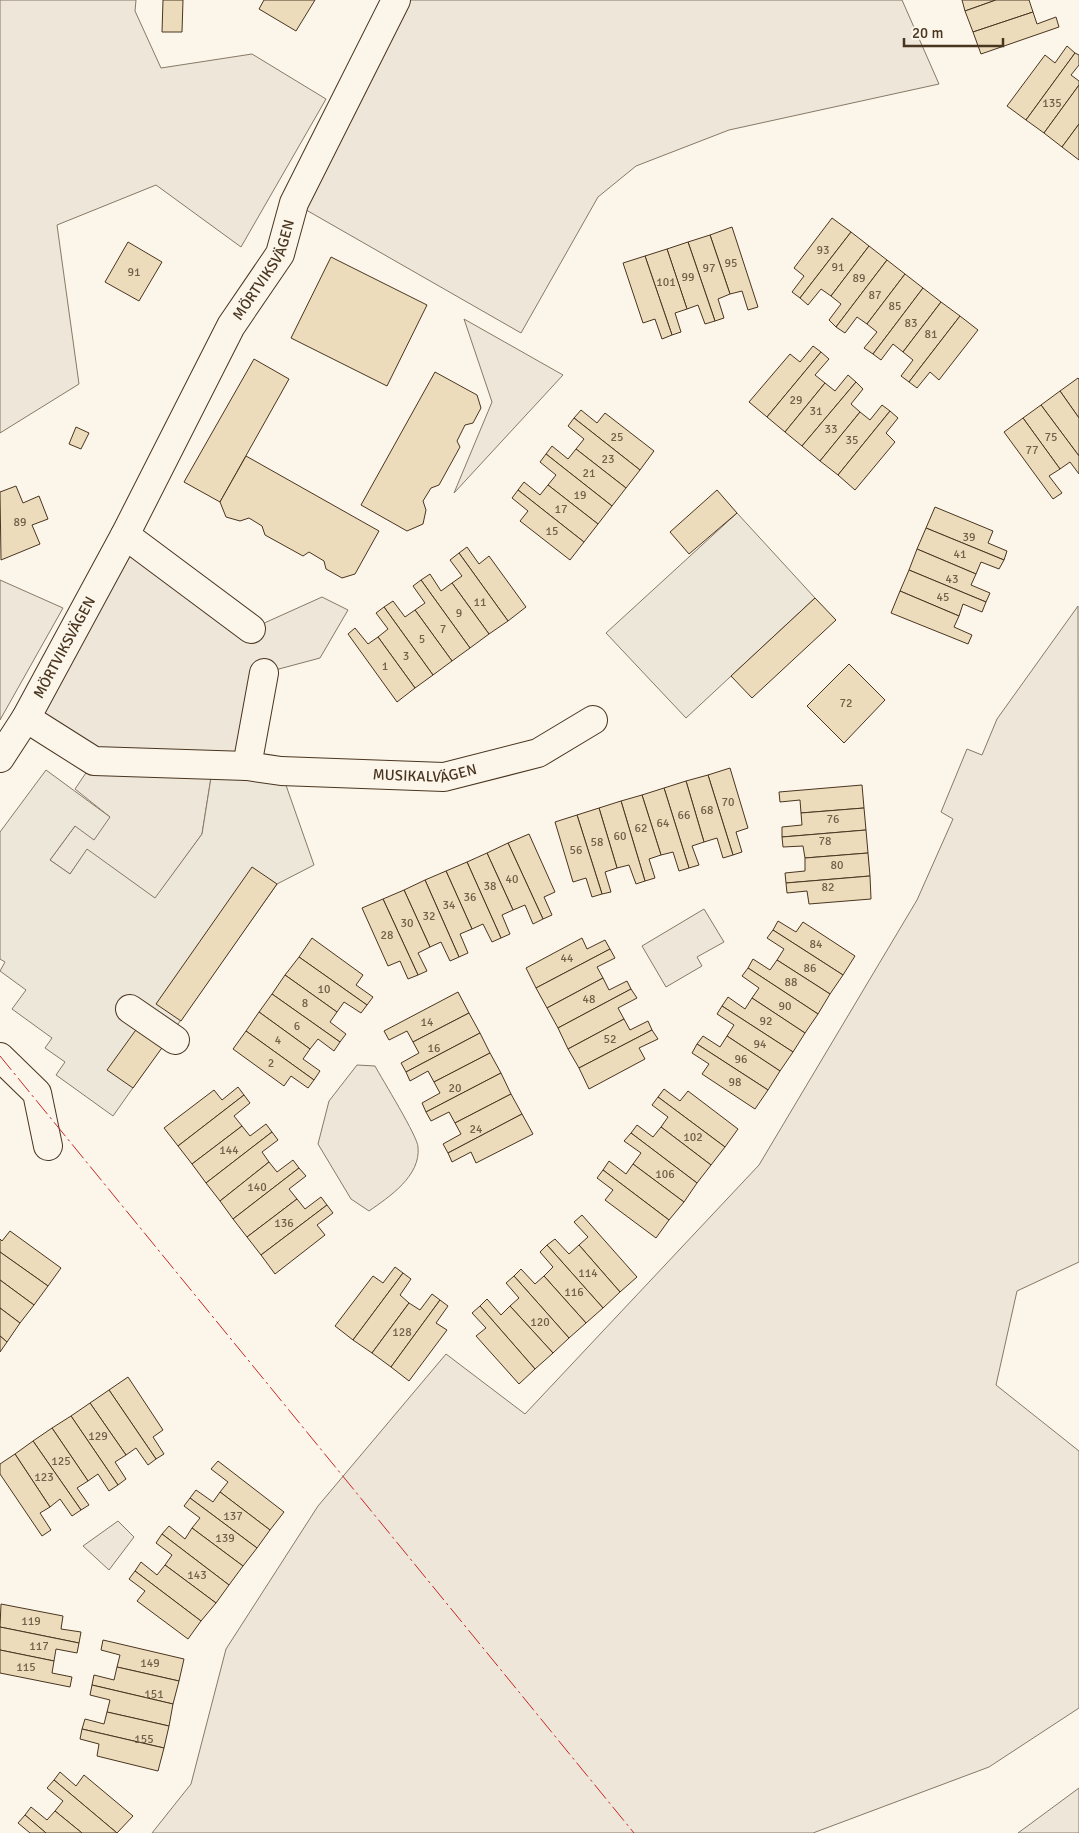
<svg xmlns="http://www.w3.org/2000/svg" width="1079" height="1833" viewBox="0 0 1079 1833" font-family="Signika,sans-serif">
<rect width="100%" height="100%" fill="#fbf6e9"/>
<g fill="#ede6d9" stroke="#887966">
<polygon points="0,0 136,0 135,11 161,68 252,54 326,99 241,247 156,185 57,225 79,384 0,433"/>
<polygon points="396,0 902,0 939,84 729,130 636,166 598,197 521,333 294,203"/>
<polygon points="464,319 563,375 454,493 492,402"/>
<polygon points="125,535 251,629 322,597 348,610 320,658 264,673 247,766 213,765 202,834 155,899 87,850 70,874 50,860 75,826 110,817 75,789 94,761 26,718"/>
<polygon points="0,580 63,608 0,720"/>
<polygon points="1078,606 1079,1262 1017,1291 996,1385 1079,1451 1079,1708 989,1767 813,1833 152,1833 191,1784 226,1649 318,1506 446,1354 525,1414 759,1165 917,900 953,819 941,812 967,749 982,755 997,719"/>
<polygon points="704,909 724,942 697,957 702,966 666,987 642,946"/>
<path d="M357 1065 375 1066C382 1079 418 1137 418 1147 421 1176 389 1197 369 1211L351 1199 318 1144 329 1101Z"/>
<polygon points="118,1521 134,1537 109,1570 83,1546"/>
<polygon points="1079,1788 1079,1833 1018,1833"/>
</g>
<g fill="#ede7d9" stroke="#887966">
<polygon points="737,513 815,598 686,718 606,633"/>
<polygon points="213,765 281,771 314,865 277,884 113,1116 56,1075 65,1062 45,1048 52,1038 12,1009 26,990 0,971 5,962 0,959 0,832 46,770 110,817 94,840 75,826 50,860 70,874 87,849 155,898 202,834"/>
</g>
<g fill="#ecdcbc" stroke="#4a3520">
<polygon points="163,0 183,0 182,32 162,32"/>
<polygon points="264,0 315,0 296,31 259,9"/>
<polygon points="962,0 996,0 965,11"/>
<polygon points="996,0 1029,0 1033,12 973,32 965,11"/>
<polygon points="1033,12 1037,24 1056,17 1059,27 981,54 973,32"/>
<polygon points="1067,46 1075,53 1026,120 1007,106 1045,55 1055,63"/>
<polygon points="1075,53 1079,55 1079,65 1071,75 1079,81 1079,85 1044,133 1026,120"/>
<polygon points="1079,85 1079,124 1062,147 1044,133"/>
<polygon points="1079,124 1079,160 1062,147"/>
<polygon points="832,218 851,232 800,298 792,292 804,276 794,268"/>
<polygon points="732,227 758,307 748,310 742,291 730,294 710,235"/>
<polygon points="851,232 869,246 831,296 821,289 808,305 800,298"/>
<polygon points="710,235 730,294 718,299 724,318 715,321 688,242"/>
<polygon points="128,242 162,262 139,301 105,282"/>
<polygon points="688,242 715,321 705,324 698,305 687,309 667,249"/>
<polygon points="869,246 887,260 836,327 829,320 841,304 831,296"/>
<polygon points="667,249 687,309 675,313 681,332 672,335 645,256"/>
<polygon points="645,256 672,335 662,339 655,319 643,323 623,263"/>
<polygon points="331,257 427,305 387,386 291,338"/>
<polygon points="887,260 905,274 867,324 857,317 845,333 836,327"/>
<polygon points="905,274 923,288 873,354 864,348 877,332 867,324"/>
<polygon points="923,288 941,302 903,352 893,344 881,360 873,354"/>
<polygon points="941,302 960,316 909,382 901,376 913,360 903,352"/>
<polygon points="960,316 978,330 939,380 930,372 917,388 909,382"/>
<polygon points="813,346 821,352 767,417 749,402 790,354 800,362"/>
<polygon points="821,352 829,359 815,375 825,383 785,432 767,417"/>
<polygon points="254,359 289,379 220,502 184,482"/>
<polygon points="435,372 477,395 481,408 473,423 465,425 457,441 460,447 439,485 431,488 423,501 426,510 423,524 407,531 361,505"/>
<polygon points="848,375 856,382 802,446 785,432 825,383 835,391"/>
<polygon points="1078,378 1079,379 1079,418 1060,391"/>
<polygon points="856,382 863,389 851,404 860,412 820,461 802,446"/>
<polygon points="1060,391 1079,418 1079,456 1041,405"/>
<polygon points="882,405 890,411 838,475 820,461 860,412 870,420"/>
<polygon points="1041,405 1079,456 1079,474 1070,462 1060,469 1023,418"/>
<polygon points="581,410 597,423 605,413 654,451 640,470 574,418"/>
<polygon points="890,411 898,418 886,433 895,442 855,490 838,475"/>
<polygon points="574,418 640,470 626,488 576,449 584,439 568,426"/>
<polygon points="1023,418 1060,469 1049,476 1062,493 1053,499 1004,432"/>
<polygon points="76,427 89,433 81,449 69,444"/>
<polygon points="552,446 568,459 576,449 626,488 612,506 546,454"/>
<polygon points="546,454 612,506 598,524 548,485 556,475 540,462"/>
<polygon points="246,456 379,531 355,574 342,578 326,569 324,561 309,552 303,556 265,535 262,526 249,518 240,521 226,517 220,502"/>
<polygon points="524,482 540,495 548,485 598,524 584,542 518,490"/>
<polygon points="16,486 23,503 39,496 48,519 32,525 40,544 1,560 0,492"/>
<polygon points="518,490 584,542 570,560 520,521 528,511 512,498"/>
<polygon points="717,490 737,513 689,554 670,532"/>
<polygon points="935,507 993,531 988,543 1007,551 1004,560 926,528"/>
<polygon points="926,528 1004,560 999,569 981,562 976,574 917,549"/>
<polygon points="467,547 479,564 489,556 526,607 508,621 459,553"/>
<polygon points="917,549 976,574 971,585 990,593 986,602 909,570"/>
<polygon points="459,553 508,621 489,634 452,583 462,576 450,560"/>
<polygon points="909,570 986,602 982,612 963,604 959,616 900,591"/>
<polygon points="430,574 441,591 452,583 489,634 470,648 421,580"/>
<polygon points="421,580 470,648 452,661 415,610 425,603 413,586"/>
<polygon points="900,591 959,616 954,627 972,635 968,644 891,613"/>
<polygon points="815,598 836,620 752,698 731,676"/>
<polygon points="393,601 405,617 415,610 452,661 433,675 384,607"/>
<polygon points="384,607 433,675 415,688 378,637 388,629 376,613"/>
<polygon points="355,628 368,644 378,637 415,688 397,702 348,634"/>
<polygon points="849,664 885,700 844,743 807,706"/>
<polygon points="730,768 748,828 736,832 742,852 733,855 708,775"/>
<polygon points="708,775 733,855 723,858 717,838 704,842 686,781"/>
<polygon points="686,781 704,842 692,846 699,865 689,868 664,788"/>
<polygon points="862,785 864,808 801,813 800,800 780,802 779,792"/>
<polygon points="664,788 689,868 679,871 673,852 661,855 642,795"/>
<polygon points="642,795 661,855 649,859 655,878 645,881 621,801"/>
<polygon points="621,801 645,881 636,884 629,865 617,868 599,808"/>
<polygon points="599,808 617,868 605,872 611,892 602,894 577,815"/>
<polygon points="864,808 866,830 782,837 782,827 802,825 801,813"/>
<polygon points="577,815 602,894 592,897 586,878 573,882 555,822"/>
<polygon points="866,830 868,853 805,858 803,846 783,847 782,837"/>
<polygon points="529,834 555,892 544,897 552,915 543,919 508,843"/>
<polygon points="508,843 543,919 533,924 525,905 513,910 487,853"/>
<polygon points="487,853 513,910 502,915 510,934 501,938 467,862"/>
<polygon points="868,853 870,876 786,883 785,873 805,871 805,858"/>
<polygon points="467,862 501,938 492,942 483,924 472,929 446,871"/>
<polygon points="252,867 277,884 181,1021 156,1004"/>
<polygon points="446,871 472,929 460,934 468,953 459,957 425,880"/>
<polygon points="870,876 871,899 809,904 807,891 787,893 786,883"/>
<polygon points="425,880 459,957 450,961 441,942 430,947 404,890"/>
<polygon points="404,890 430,947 418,953 427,971 418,975 383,899"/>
<polygon points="383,899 418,975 408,979 400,961 388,966 362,908"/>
<polygon points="778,921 796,932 803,922 855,956 843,975 773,930"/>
<polygon points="773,930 843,975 830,994 777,960 784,949 767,938"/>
<polygon points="312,938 363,975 356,985 373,997 367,1005 299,957"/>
<polygon points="582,938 587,949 605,940 610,949 536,988 526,968"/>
<polygon points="610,949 615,958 597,967 603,978 547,1008 536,988"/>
<polygon points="299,957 367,1005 361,1013 344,1002 337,1012 285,975"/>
<polygon points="753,959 770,970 777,960 830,994 818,1014 748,968"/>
<polygon points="748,968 818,1014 805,1033 752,998 759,988 742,976"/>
<polygon points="285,975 337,1012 330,1022 346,1034 340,1042 272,994"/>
<polygon points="603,978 609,990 627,981 631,989 558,1028 547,1008"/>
<polygon points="631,989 637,998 618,1008 624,1019 568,1049 558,1028"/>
<polygon points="458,992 469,1013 413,1042 407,1031 389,1040 384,1031"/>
<polygon points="272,994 340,1042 334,1051 318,1039 310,1049 259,1012"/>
<polygon points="728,997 745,1009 752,998 805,1033 793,1052 722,1006"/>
<polygon points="722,1006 793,1052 780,1071 727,1036 734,1025 717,1014"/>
<polygon points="259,1012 310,1049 303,1059 320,1071 314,1080 246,1031"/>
<polygon points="469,1013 480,1033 406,1072 401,1063 419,1053 413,1042"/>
<polygon points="624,1019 630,1030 648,1021 652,1030 579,1068 568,1049"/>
<polygon points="138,1027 164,1045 133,1088 107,1070"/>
<polygon points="652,1030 658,1039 639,1048 645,1059 589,1089 579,1068"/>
<polygon points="246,1031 314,1080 308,1088 291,1076 284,1086 233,1049"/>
<polygon points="480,1033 490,1053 434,1082 428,1071 410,1081 406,1072"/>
<polygon points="703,1036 720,1047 727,1036 780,1071 768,1090 697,1044"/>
<polygon points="697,1044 768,1090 755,1109 702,1074 709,1064 692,1053"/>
<polygon points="490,1053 501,1073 426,1112 422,1103 440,1093 434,1082"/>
<polygon points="501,1073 511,1094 455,1123 449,1112 431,1121 426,1112"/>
<polygon points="238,1087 244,1095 178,1146 164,1128 214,1090 222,1100"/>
<polygon points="664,1089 680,1101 688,1091 738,1129 725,1147 658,1097"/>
<polygon points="511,1094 522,1114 448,1153 443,1144 461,1134 455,1123"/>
<polygon points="244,1095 250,1103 234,1116 242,1126 192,1164 178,1146"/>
<polygon points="658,1097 725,1147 711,1165 661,1127 668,1117 652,1105"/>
<polygon points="522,1114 533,1134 476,1163 471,1152 452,1162 448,1153"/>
<polygon points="266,1124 272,1132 206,1183 192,1164 242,1126 250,1136"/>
<polygon points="637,1125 653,1137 661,1127 711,1165 697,1183 631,1133"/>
<polygon points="272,1132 278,1140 262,1152 269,1162 220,1201 206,1183"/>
<polygon points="631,1133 697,1183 684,1202 633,1164 641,1153 624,1141"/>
<polygon points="293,1160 299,1168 233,1219 220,1201 269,1162 277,1172"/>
<polygon points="609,1161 626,1174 633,1164 684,1202 669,1220 603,1170"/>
<polygon points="299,1168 306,1176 289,1189 297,1199 247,1237 233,1219"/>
<polygon points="603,1170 669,1220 656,1238 605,1200 613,1190 597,1178"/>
<polygon points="321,1197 327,1205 261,1255 247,1237 297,1199 305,1209"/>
<polygon points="327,1205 333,1213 317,1225 325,1235 275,1274 261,1255"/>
<polygon points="582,1215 637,1277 620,1292 579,1245 588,1237 574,1222"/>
<polygon points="10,1231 61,1268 48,1286 0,1252 0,1239 2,1241"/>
<polygon points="555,1239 569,1254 579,1245 620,1292 603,1308 547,1245"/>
<polygon points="547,1245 603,1308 586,1323 544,1276 553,1267 540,1252"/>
<polygon points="0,1252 48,1286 34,1305 0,1280"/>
<polygon points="395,1267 403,1273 353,1340 335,1326 373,1276 383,1283"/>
<polygon points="521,1269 535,1284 544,1276 586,1323 569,1338 514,1276"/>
<polygon points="403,1273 411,1279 400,1295 409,1303 372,1353 353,1340"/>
<polygon points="514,1276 569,1338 553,1353 510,1306 519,1298 506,1283"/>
<polygon points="0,1280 34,1305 20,1323 0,1308"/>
<polygon points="432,1294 440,1300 391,1367 372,1353 409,1303 420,1310"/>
<polygon points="487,1299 501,1315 510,1306 553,1353 535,1369 480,1306"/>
<polygon points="440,1300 448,1306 436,1323 447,1330 409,1381 391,1367"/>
<polygon points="480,1306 535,1369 519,1384 476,1336 486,1328 472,1313"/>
<polygon points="0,1308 20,1323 7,1342 0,1336"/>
<polygon points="0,1336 7,1342 0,1352"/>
<polygon points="128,1377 163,1430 153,1437 164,1454 156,1459 109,1390"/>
<polygon points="109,1390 156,1459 148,1465 136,1448 126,1455 90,1403"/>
<polygon points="90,1403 126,1455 115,1462 126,1479 118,1485 71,1416"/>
<polygon points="71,1416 118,1485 109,1491 98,1474 88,1481 52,1428"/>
<polygon points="52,1428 88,1481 77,1488 89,1505 81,1510 33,1441"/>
<polygon points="33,1441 81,1510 72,1516 60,1499 50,1507 15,1454"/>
<polygon points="15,1454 50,1507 40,1513 51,1530 42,1536 0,1474 0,1464"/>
<polygon points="218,1461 284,1512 270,1530 220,1492 228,1482 211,1469"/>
<polygon points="196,1490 213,1502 220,1492 270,1530 257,1548 190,1498"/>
<polygon points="190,1498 257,1548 243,1566 192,1528 200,1518 184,1506"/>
<polygon points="169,1526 185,1539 192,1528 243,1566 229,1585 162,1534"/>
<polygon points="162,1534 229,1585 216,1603 165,1565 172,1555 156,1543"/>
<polygon points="141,1562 157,1575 165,1565 216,1603 201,1621 135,1571"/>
<polygon points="135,1571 201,1621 188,1639 137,1601 145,1591 129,1579"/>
<polygon points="1,1604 63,1616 61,1629 81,1632 79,1643 0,1627"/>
<polygon points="0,1627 79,1643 77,1653 56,1649 54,1661 0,1650"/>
<polygon points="103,1640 184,1659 179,1681 117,1667 120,1655 101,1650"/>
<polygon points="0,1650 54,1661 52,1673 72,1677 70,1687 0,1673"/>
<polygon points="117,1667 179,1681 173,1704 92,1685 94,1675 114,1680"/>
<polygon points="92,1685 173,1704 169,1726 107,1712 110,1700 90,1695"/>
<polygon points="107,1712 169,1726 164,1748 82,1729 85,1719 104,1724"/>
<polygon points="82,1729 164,1748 158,1771 97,1756 99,1744 80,1739"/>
<polygon points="60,1772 76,1786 84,1775 133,1816 117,1833 54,1780"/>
<polygon points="54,1780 117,1833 82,1833 55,1811 63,1801 47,1788"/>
<polygon points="31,1807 47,1820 55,1811 82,1833 46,1833 25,1815"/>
<polygon points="25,1815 46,1833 30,1833 18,1823"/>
</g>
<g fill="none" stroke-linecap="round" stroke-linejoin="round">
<g stroke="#4a3520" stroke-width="30">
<g id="minor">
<polyline points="125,535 251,629"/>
<path id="s1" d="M26 718 94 761 247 766 281 771 444 777 538 753 593 720"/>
<path id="s2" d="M0 758 26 718 125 535 231 326 280 254 294 203 396 0"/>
<polyline points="247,766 264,673"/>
<polyline points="130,1009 175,1040"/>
<polyline points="0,1057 37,1093 48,1146"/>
</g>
</g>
<use href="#minor" stroke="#fbf6e9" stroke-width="28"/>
<polyline stroke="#c62828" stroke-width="1" stroke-dasharray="18 4 2.5 4" stroke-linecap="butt" points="0,1056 634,1833"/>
</g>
<g text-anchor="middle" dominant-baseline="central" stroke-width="4" stroke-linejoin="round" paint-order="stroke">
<g font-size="12" fill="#725f47">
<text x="1052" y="103">135</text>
<text x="823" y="250">93</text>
<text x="731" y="263">95</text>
<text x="838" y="267">91</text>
<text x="709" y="268">97</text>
<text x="134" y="272">91</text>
<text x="688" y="277">99</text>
<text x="859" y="278">89</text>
<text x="666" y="282">101</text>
<text x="875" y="295">87</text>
<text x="895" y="306">85</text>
<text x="911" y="323">83</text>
<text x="931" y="334">81</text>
<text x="796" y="400">29</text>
<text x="816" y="411">31</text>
<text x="831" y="429">33</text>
<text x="617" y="437">25</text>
<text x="1051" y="437">75</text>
<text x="852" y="440">35</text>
<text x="1032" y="450">77</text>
<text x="608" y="459">23</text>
<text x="589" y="473">21</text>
<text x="580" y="495">19</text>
<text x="561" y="509">17</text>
<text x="20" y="522">89</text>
<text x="552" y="531">15</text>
<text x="969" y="537">39</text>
<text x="960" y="554">41</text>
<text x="952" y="579">43</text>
<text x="943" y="597">45</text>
<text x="480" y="602">11</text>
<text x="459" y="613">9</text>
<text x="443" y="629">7</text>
<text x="422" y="639">5</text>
<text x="406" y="656">3</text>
<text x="385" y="666">1</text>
<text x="846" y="703">72</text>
<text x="728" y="802">70</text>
<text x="707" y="810">68</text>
<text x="684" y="815">66</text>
<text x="833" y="819">76</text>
<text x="663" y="823">64</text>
<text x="641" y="828">62</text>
<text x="620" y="836">60</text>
<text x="825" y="841">78</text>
<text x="597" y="842">58</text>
<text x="576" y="850">56</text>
<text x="837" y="865">80</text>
<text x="512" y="879">40</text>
<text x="490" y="886">38</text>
<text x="828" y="887">82</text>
<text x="470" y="897">36</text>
<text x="449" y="905">34</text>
<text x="429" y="916">32</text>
<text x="407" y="923">30</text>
<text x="387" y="935">28</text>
<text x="816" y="944">84</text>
<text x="567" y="958">44</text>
<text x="810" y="968">86</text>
<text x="791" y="982">88</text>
<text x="324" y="989">10</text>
<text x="589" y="999">48</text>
<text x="305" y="1003">8</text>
<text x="785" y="1006">90</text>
<text x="766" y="1021">92</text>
<text x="427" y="1022">14</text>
<text x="297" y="1026">6</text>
<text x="610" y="1039">52</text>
<text x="278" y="1040">4</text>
<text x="760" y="1044">94</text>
<text x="434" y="1048">16</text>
<text x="741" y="1059">96</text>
<text x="271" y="1063">2</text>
<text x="735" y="1082">98</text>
<text x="455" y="1088">20</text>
<text x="476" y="1129">24</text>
<text x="693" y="1137">102</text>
<text x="229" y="1150">144</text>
<text x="665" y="1174">106</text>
<text x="257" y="1187">140</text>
<text x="284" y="1223">136</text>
<text x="588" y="1273">114</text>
<text x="574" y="1292">116</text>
<text x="540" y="1322">120</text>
<text x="402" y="1332">128</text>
<text x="98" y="1436">129</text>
<text x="61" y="1461">125</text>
<text x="44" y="1477">123</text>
<text x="233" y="1516">137</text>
<text x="225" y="1538">139</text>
<text x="197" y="1575">143</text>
<text x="31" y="1621">119</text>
<text x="39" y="1646">117</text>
<text x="150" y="1663">149</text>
<text x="26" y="1667">115</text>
<text x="154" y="1694">151</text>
<text x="144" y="1739">155</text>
</g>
<g font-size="15" fill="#4a3520" stroke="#fbf6e9">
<text stroke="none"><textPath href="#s2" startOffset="556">MÖRTVIKSVÄGEN</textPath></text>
<text stroke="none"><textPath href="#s2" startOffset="128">MÖRTVIKSVÄGEN</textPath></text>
<text stroke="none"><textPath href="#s1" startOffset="412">MUSIKALVÄGEN</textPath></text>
</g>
</g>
<path d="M904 38v8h99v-8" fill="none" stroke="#4a3520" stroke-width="2.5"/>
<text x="912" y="38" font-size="15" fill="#4a3520" stroke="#fbf6e9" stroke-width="4" paint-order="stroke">20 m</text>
</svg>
